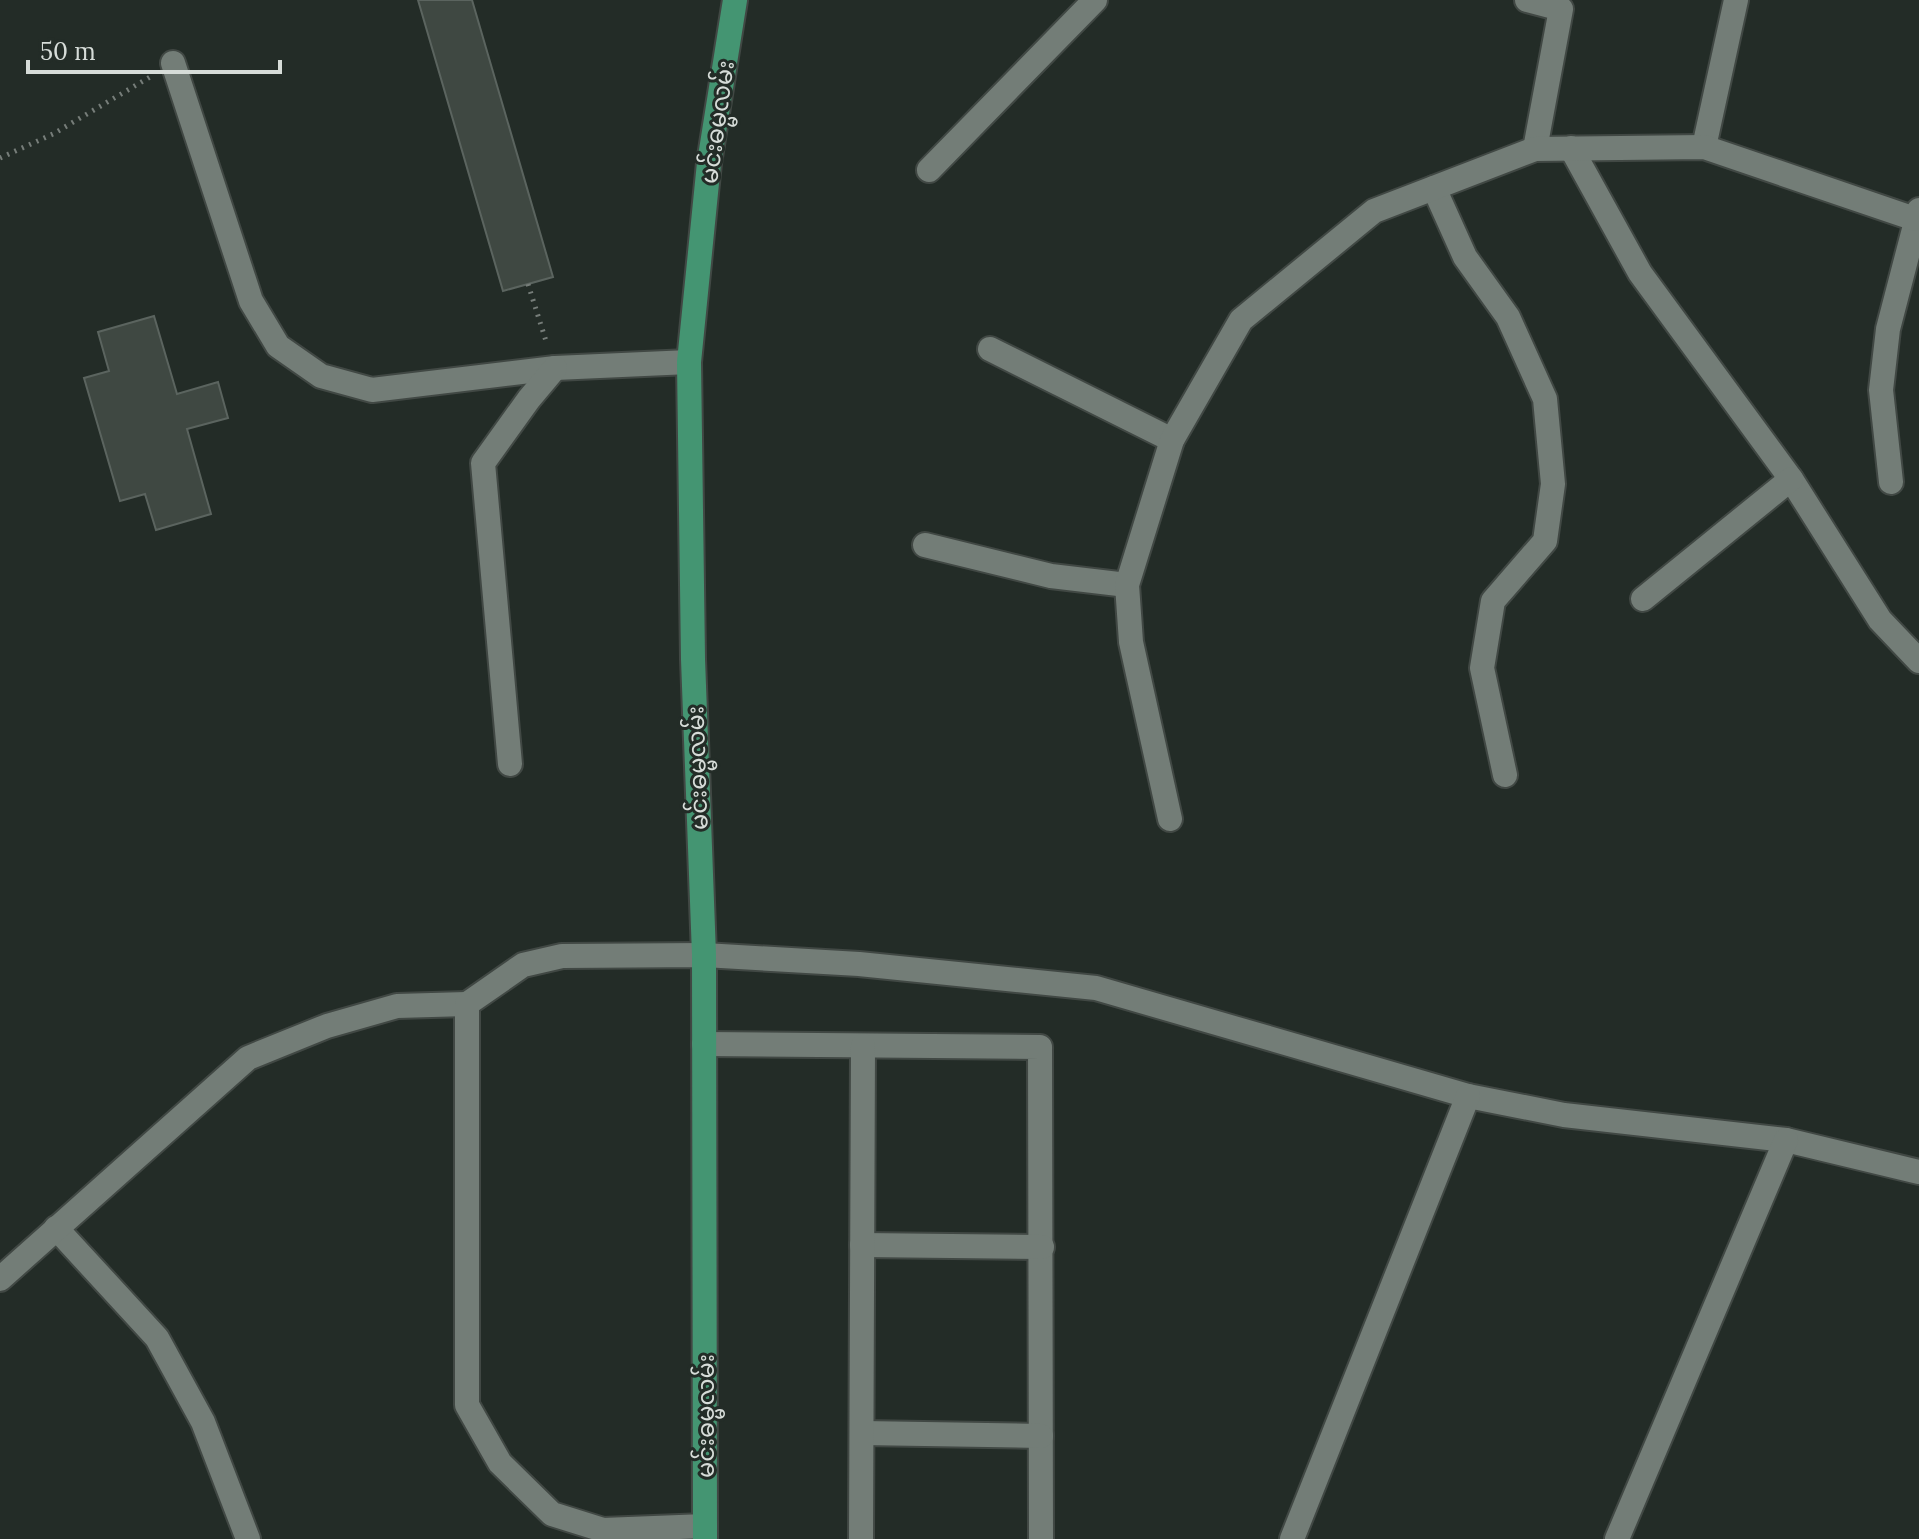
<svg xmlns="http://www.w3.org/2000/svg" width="1919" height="1539" viewBox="0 0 1919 1539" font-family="Lora,'Noto Sans Myanmar',serif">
<rect width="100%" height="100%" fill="#232c27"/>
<g fill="#3f4842" stroke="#5b645f" stroke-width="2">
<polygon points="418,0 472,0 553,277 503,291"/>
<polygon points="154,316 177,394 218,382 228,418 187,429 211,514 156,530 145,494 120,501 84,378 109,371 98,332"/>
</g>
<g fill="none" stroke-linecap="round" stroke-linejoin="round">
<g stroke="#414844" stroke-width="28">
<g id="minor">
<polyline points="1527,0 1561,9 1535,149"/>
<polyline points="173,63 251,301 278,346 321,376 372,390 555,368 689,362"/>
<polyline points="1704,147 1736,0"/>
<polyline points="1571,148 1640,273 1791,479 1880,620 1919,661"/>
<polyline points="929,170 1095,0"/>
<polyline points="1434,188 1465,257 1508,317 1545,399 1553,484 1545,541 1493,601 1482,668 1505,775"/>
<polyline points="990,349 1172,440"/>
<polyline points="1891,482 1881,390 1888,329 1919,210"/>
<polyline points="925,545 1051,576 1127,585"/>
<polyline points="1643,599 1791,479"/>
<polyline points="510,764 483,463 529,399 555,368"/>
<polyline points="1170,819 1131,642 1127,585 1172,440 1241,320 1374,211 1535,149 1704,147 1915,219"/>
<polyline points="704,1044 1040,1047 1041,1539"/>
<polyline points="56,1228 157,1338 203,1422 248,1539"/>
<polyline points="862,1245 1042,1247"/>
<polyline points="0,1279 248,1058 327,1026 397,1006 467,1004"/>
<polyline points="862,1433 1041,1436"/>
<polyline points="705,1526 603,1530 552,1514 500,1463 467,1405 467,1004 523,965 562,956 704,955 859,964 1096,988 1468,1096 1564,1115 1786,1140 1919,1172"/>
<polyline points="861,1539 863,1046"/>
<polyline points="1292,1539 1468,1096"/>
<polyline points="1617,1539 1786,1140"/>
</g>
</g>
<g stroke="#414844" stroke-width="28">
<polyline id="major" points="705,1539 704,955 693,659 689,362 709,163 735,0"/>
</g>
<g stroke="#767d79" stroke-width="5" stroke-dasharray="2 6" stroke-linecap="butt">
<polyline points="0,158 53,134 150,77"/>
<polyline points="528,284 546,341"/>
</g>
<use href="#minor" stroke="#737d77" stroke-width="24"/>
<use href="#major" stroke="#449572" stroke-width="24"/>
</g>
<g text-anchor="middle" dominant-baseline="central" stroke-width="6" stroke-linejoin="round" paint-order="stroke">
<g font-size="24" fill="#d6dcd8" stroke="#232c27">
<text transform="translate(717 122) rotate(-82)">မင်းဓမ္မလမ်း</text>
<text transform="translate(697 768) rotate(-92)">မင်းဓမ္မလမ်း</text>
<text transform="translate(705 1416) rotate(-90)">မင်းဓမ္မလမ်း</text>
</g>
</g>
<path d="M28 60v12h252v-12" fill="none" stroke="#d6dcd8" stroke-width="4"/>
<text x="40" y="60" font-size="24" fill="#d6dcd8" stroke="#232c27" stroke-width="6" paint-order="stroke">50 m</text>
</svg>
